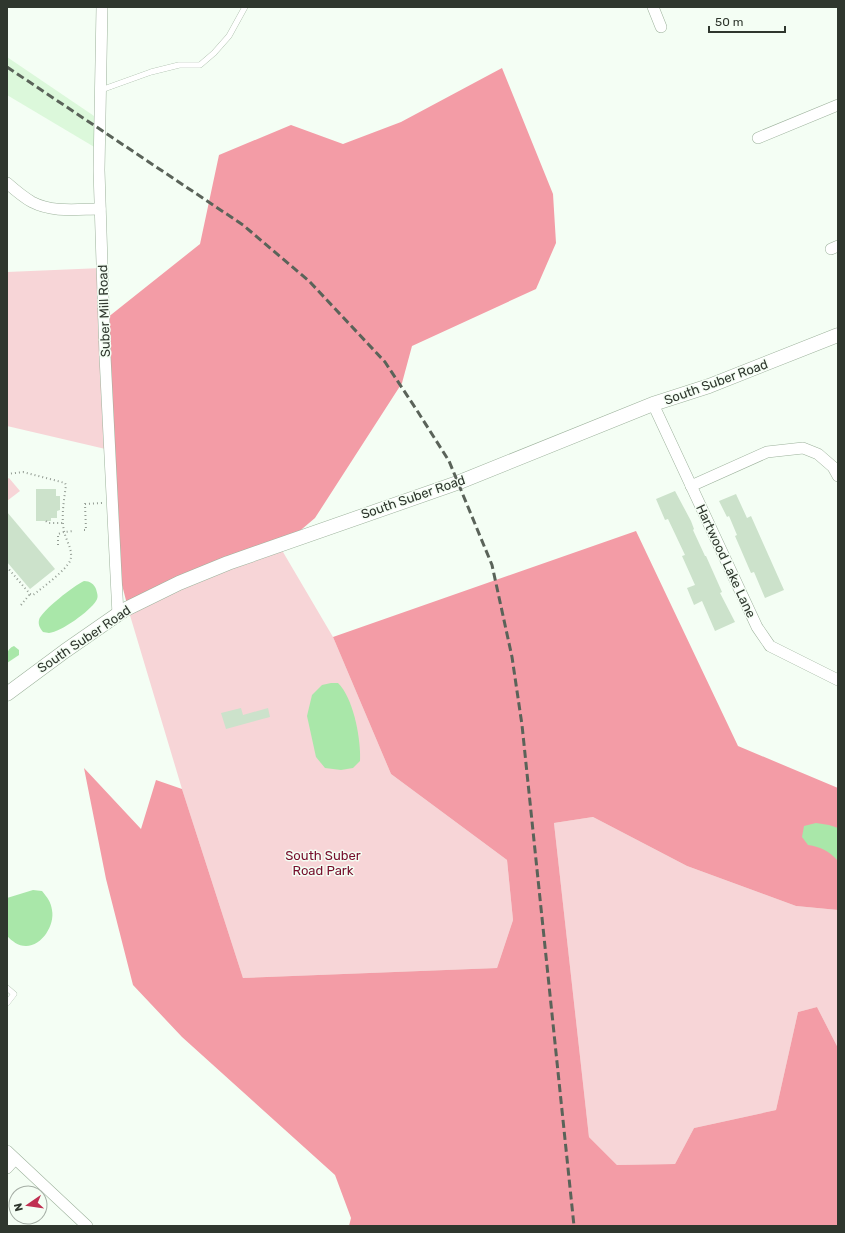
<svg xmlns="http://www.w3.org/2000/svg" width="845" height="1233" viewBox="0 0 845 1233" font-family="Rubik,sans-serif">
<rect width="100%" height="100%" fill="#f4fef4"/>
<polygon fill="#dcf8db" points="7,57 97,118 96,148 7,95"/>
<g fill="#f7d5d7">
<polygon points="102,268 114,451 7,426 7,272"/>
<polygon points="9,478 20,491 7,501 7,479"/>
<polygon points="282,546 283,552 333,637 391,774 507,860 513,920 497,968 243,978 182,789 129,612"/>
<polygon points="593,817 687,866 796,906 838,910 838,1048 817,1007 798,1012 776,1110 694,1128 675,1164 617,1165 589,1137 554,823"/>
</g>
<g fill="#f39ca6">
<polygon points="502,68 553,194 556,243 536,289 412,346 402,383 315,518 282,546 129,612 120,577 107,318 200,244 219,155 291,125 343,144 401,122"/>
<polygon points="636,531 738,746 838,788 838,910 796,906 687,866 593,817 554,823 589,1137 617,1165 675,1164 694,1128 776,1110 798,1012 817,1007 838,1048 838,1226 349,1226 351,1218 335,1175 182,1037 133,985 106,879 84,768 141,829 156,780 182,789 243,978 497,968 513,920 507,860 391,774 333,637"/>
</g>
<g fill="#a9e7a9">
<path d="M84 581C90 581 94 584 96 589 97 593 99 597 96 601 90 611 61 632 49 633 47 633 45 632 43 632 40 628 38 625 39 620 41 611 75 585 84 581Z"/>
<path d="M14 646 19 650V655L7 663C7 656 6 649 14 646Z"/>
<path d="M331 683H338C354 699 361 740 360 761L353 768 341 770 325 768 316 757 307 716 312 695 322 685Z"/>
<path d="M816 823 829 825 838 828V861C829 851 821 847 808 845L802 837 804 826Z"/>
<path d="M33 890 42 891C47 897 51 902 52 910 55 925 42 946 26 946 18 946 12 941 7 936V898Z"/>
</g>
<g fill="#cce2cb">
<polygon points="36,489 56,489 56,496 60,496 60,510 57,511 57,518 51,518 51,521 36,521"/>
<polygon points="675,491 691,521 694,529 693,530 705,556 706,556 722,592 720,593 735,622 715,631 702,601 694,605 687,588 695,585 682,556 685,555 668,519 665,520 656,499"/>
<polygon points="736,494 747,518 751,516 784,590 765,598 754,572 751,573 735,536 737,535 729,516 727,517 719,501"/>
<polygon points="7,512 55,569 30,589 7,562"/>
<polygon points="241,708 243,715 268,708 270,717 226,729 221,713"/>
</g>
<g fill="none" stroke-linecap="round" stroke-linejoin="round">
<g stroke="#9db29c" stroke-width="6">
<g id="service">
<polyline points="101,90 151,72 179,65 200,65 214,53 229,36 245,7"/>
<polyline points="7,988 14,994 7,1003"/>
</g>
</g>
<g stroke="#9db29c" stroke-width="12">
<g id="minor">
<polyline points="102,7 99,170 105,356 118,615"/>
<polyline points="653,7 661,27"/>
<polyline points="758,138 838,105"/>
<path d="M7 183C15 190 23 197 32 202 53 213 78 209 100 209"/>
<polyline points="831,249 838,246"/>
<polyline points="653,404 757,627 770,646 838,680"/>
<polyline points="691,486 767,452 803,448 818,454 833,467 838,476"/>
<polyline points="7,1151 87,1226"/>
<polyline points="7,1168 15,1159"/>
</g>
</g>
<g stroke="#9db29c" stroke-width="15">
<polyline id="tertiary" points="7,694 65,651 124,610 179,583 228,563 457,483 653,404 709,386 838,335"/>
</g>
<g stroke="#949d94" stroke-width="2" stroke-dasharray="1 3" stroke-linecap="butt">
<path d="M7 474 23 472 65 483 66 485C64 500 61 516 64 531 66 541 74 551 70 561 66 570 41 589 33 595L30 594 7 567"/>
<polyline points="46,521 48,523 64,523"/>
<polyline points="84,530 86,530 85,504 102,503"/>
<polyline points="58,545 58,534 64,532 74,531"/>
<polyline points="21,605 30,594"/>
</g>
<use href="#service" stroke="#fff" stroke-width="5.5"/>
<use href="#minor" stroke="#fff" stroke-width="11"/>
<use href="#tertiary" stroke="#fff" stroke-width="14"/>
<polyline stroke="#5a6359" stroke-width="3" stroke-dasharray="8 4" stroke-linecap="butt" points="7,67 243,225 309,281 385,362 418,412 449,461 492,565 512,657 522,725 574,1226"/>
</g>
<g text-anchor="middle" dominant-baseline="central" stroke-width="3" stroke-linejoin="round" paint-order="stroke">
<g font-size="13" fill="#2f372e" stroke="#f4fef4">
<text transform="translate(104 311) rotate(-92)">Suber Mill Road</text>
<text transform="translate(716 382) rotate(-20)">South Suber Road</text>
<text transform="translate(413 497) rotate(-19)">South Suber Road</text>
<text transform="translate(726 561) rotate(65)">Hartwood Lake Lane</text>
<text transform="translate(84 639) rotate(-34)">South Suber Road</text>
</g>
<g font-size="13" fill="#750e2b" stroke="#f4fef4">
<text x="323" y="855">South Suber<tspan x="323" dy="15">Road Park</tspan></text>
</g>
</g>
<rect width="845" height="1233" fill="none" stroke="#2f372e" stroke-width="16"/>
<g transform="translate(28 1205) rotate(257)"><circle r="19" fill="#f4fef4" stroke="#a5aea5"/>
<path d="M0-3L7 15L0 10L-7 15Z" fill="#c03052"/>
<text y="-6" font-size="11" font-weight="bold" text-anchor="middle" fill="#2f372e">N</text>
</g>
<path d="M709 26v6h76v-6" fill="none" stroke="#2f372e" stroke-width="2"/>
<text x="715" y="26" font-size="12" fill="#2f372e" stroke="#f4fef4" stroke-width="3" paint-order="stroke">50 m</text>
</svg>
